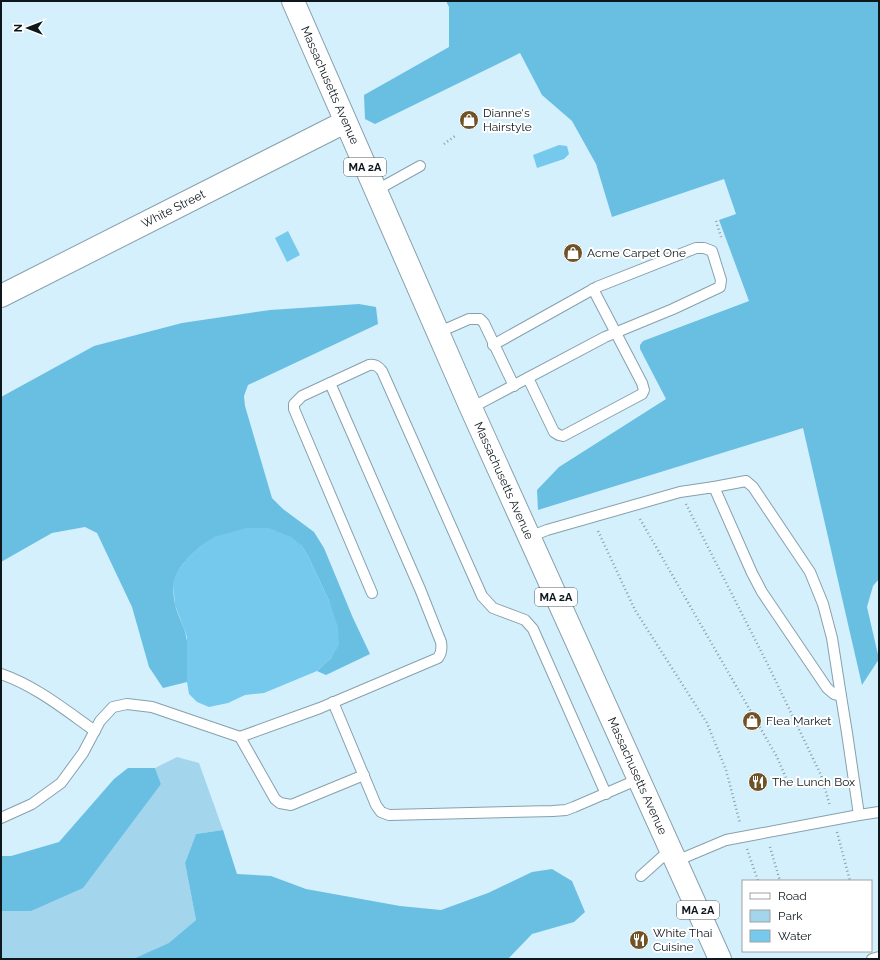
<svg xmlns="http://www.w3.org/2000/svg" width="880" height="960" viewBox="0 0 880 960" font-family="Raleway,sans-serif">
<rect width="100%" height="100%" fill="#d5f0fd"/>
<polygon fill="#a3d5ec" points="177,757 199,763 223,830 196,834 185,863 196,920 170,943 133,959 1,959 1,911 31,911 161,784 155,768"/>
<g fill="#69bfe2">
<polygon points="446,1 879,1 879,579 873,586 867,607 879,659 862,685 803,428 538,510 537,490 559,467 666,399 640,349 640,345 643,341 749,301 719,220 736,214 724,179 612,217 596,164 572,121 542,95 520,53 375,124 365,119 364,95 449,47 449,7"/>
<path d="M359 304 376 307 378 324 248 385 244 396 245 406 272 498 283 509 314 532 324 548 353 618 370 654 326 675 317 671 332 657 330 603 308 556 301 545 201 546C181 564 169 576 175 604 177 615 184 625 186 636 189 647 187 670 187 682L163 688 149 667 132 607 97 533 85 527 52 533 1 562V397L94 346 182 323 270 310Z"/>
<polygon points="128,768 155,768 161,784 83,888 31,911 1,911 1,856 11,856 59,842 114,779"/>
<polygon points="223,830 237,874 271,876 306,889 400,906 441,910 488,893 532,872 552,869 572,881 585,912 574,922 532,934 508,959 133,959 169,943 196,920 185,863 196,834"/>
</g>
<g fill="#74c9ed">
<polygon points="559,145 567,146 569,154 564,159 537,168 533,155"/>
<polygon points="288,231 300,255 287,262 275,238"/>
<polygon points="246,528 269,528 291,537 301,545 308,556 330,603 338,627 339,645 332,657 317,671 264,693 245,695 228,703 209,707 197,702 189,694 187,682 187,637 175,605 173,583 177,572 187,559 203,544 214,537"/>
</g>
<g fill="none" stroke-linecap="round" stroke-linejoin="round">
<g stroke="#87a0ac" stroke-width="12">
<g id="service">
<polyline points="375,191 420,166"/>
<polyline points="437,333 469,319 480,319 484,323 514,386"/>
<polyline points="528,378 554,432 559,435 563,436 642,394 644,390 642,383 593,289"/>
<polyline points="471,408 605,337 673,309 720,287 721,280 712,251 704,248 696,248 597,287 493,345"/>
<polyline points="714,487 746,481 753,487 810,572 823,604 832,638 841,696"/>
<polyline points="529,537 547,530 680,492 714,487 752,573 762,592 827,688 834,694 841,696 847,733 859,815"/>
<path d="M372 593 294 409V404L302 396 369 365C375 364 378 366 382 371L482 596 493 608 525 620 533 629 606 794"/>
<path d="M1 674C36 686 65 710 95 731"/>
<polyline points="333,702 376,805 381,812 389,815 553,811 566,810 574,807 639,779"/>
<polyline points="240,737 275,799 280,803 291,805 364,775"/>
<path d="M1 818 32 804 61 783 83 753 100 721 113 707 127 704 152 707 240 737 320 708 438 658C442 653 442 648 441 642L420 589 330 383"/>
<polyline points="676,861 726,840 859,815 879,812"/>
<polyline points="641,876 671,849"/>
<polyline points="872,959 879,957"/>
</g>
</g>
<g stroke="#87a0ac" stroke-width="24">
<g id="tertiary">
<path id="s1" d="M1 296 345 122"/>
</g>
</g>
<g stroke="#87a0ac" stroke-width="24">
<g id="primary">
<path id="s2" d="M293 1 471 408 720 959"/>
</g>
</g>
<g stroke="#899da7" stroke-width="2.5" stroke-dasharray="1 3" stroke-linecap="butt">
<polyline points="444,144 455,136"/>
<polyline points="716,221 722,240"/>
<polyline points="686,504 768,665 821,775 830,806"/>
<polyline points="640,519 777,757 789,785"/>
<polyline points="598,531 635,610 707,723 726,770 740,823"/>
<polyline points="837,832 850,881"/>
<polyline points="770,847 780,881"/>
<polyline points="747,849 758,881"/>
</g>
<use href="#service" stroke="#fff" stroke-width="10"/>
<use href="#tertiary" stroke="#fff" stroke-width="22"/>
<use href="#primary" stroke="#fff" stroke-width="22"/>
</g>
<defs>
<g id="shop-disc" transform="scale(1)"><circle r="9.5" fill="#6f5225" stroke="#fff"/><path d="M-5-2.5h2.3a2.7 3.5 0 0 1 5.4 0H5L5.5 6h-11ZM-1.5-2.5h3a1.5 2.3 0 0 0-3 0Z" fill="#fff"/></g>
<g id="restaurant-disc" transform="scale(1)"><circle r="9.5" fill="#6f5225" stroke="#fff"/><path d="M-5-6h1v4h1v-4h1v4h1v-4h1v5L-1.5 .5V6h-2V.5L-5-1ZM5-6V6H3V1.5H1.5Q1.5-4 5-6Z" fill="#fff"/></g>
</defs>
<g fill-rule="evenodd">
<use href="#shop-disc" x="469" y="120"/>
<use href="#shop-disc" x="573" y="253"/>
<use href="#shop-disc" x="752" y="721"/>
<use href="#restaurant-disc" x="758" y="782"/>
<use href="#restaurant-disc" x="639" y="940"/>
</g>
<g text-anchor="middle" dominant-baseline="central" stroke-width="4" stroke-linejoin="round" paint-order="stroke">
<g fill="#fff" stroke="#565d60" stroke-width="1">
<rect x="344" y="158" width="42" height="18" rx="3"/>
<rect x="535" y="588" width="42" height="18" rx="3"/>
<rect x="677" y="901" width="42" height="18" rx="3"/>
</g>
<g font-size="11" font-weight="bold" fill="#0e171c">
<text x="365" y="167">MA 2A</text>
<text x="556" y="597">MA 2A</text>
<text x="698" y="910">MA 2A</text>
</g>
<g font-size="12" fill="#0e171c" stroke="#fff">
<text stroke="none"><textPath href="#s2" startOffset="92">Massachusetts Avenue</textPath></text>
<text stroke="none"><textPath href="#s1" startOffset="193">White Street</textPath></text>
<text stroke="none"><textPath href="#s2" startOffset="524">Massachusetts Avenue</textPath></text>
<text stroke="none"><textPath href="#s2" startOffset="848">Massachusetts Avenue</textPath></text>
</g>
<g font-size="12" fill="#0e171c" stroke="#fff" text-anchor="start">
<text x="483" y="113">Dianne's<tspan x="483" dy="14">Hairstyle</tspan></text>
<text x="587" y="253">Acme Carpet One</text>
<text x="766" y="721">Flea Market</text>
<text x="772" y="782">The Lunch Box</text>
<text x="653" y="933">White Thai<tspan x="653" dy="14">Cuisine</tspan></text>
</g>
</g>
<rect width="880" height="960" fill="none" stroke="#0e171c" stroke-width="4"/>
<rect x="742" y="880" width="130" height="72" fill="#ffffff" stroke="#9fa2a4"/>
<rect x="750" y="893" width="20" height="6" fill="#ffffff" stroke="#9fa2a4"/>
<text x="778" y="900" font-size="12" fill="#0e171c">Road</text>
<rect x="750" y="910" width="20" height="12" fill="#a3d5ec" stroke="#9fa2a4"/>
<text x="778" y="920" font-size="12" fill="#0e171c">Park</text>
<rect x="750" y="930" width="20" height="12" fill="#74c9ed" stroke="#9fa2a4"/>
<text x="778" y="940" font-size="12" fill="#0e171c">Water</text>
<g transform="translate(28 28) rotate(270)" stroke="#ffffff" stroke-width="3" paint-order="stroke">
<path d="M0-3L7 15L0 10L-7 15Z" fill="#0e171c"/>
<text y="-6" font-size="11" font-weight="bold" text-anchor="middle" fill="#0e171c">N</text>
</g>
</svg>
